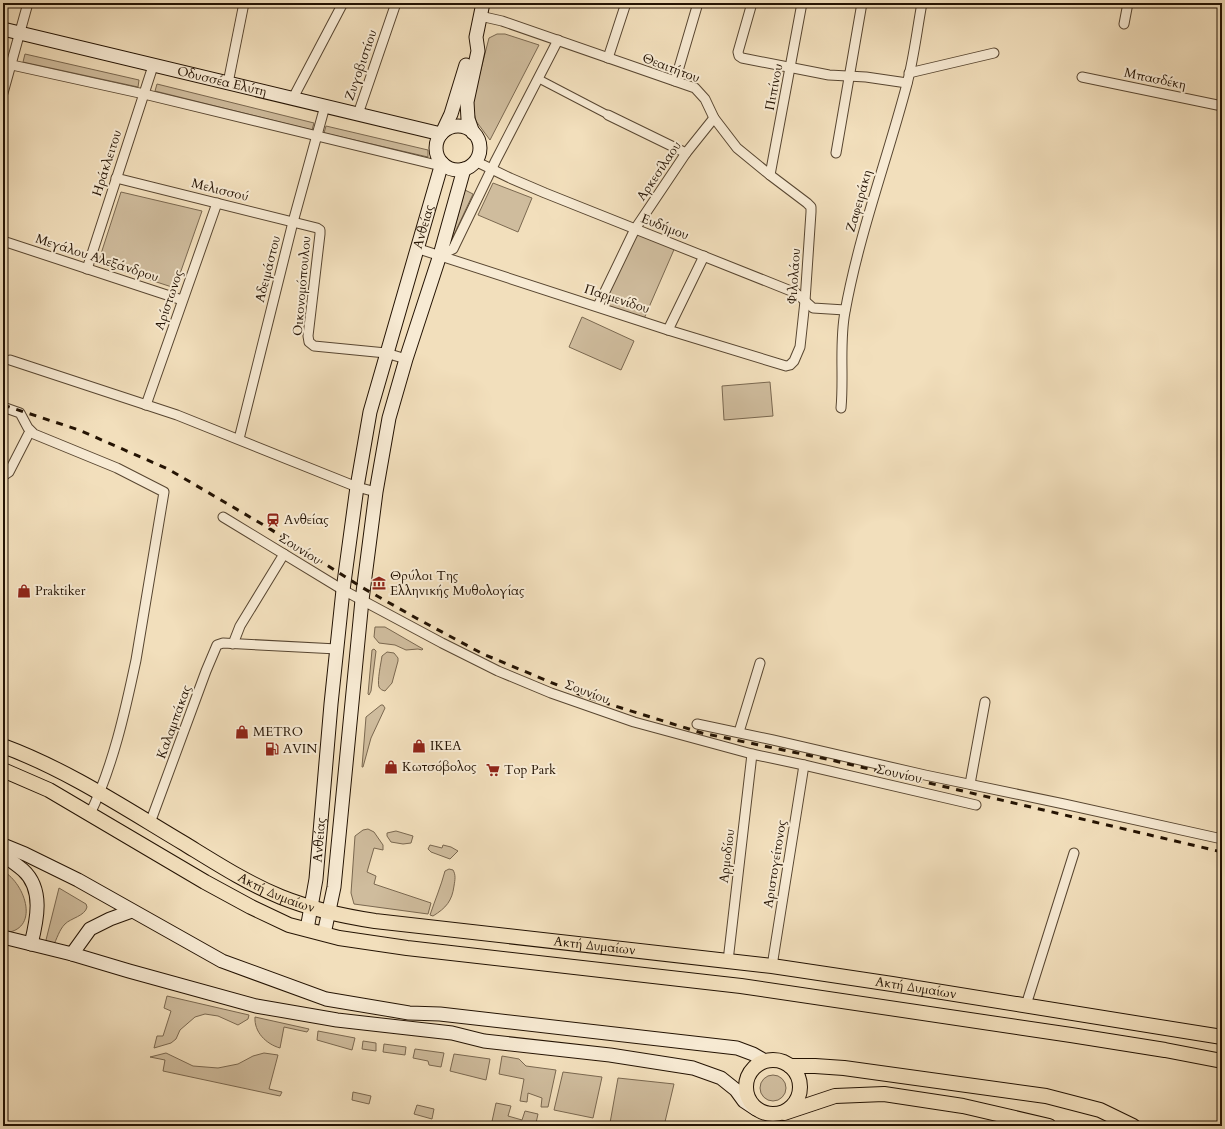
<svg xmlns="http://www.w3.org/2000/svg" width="1225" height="1129" viewBox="0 0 1225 1129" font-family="Cardo,serif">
<rect width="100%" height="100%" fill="#f2dfbc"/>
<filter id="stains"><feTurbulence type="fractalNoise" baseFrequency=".005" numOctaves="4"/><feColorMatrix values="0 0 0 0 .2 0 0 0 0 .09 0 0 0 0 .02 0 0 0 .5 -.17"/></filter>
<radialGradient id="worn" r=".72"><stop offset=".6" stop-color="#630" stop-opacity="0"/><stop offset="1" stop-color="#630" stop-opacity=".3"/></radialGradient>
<g fill="#cfbc9d" stroke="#7a6850">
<polygon points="497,34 505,34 539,45 490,140 476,121 472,104 489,38"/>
<polygon points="25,54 139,80 138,87 23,62"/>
<polygon points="157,84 314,123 312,130 155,91"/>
<polygon points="326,126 428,150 428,157 324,133"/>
<polygon points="493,183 532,198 518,232 478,215"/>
<polygon points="465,190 473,194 451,241"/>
<polygon points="121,192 202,211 175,288 98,263"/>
<polygon points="635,229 676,245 643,321 598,306"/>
<polygon points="582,317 634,341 621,370 569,347"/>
<polygon points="770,382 773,416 724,420 722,386"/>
<polygon points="375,627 385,627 423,649 422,650 418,649 406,650 395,645 379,643 374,637"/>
<polygon points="374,649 376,651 371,691 369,695 368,694 372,650"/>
<path d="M387 652 394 653 398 658V661L392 683 385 691C382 690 381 690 379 687 377 681 381 663 382 656Z"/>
<polygon points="381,705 383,705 385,708 371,738 363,767 362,767 366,717"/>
<polygon points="368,829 374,832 383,845 383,850 374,848 367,872 376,876 374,884 431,903 428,914 354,904 351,893 355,836 363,830"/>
<polygon points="396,831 413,836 411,843 403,844 391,842 387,836 387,833"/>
<polygon points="430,845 442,848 443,845 451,847 458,851 450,859 431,852 428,849"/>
<path d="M449 869 453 870C456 875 455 880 454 886 452 901 446 908 433 916L430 915C435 900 441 886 445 871Z"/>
<path d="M3 871C26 884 41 931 3 933Z"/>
<path d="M59 888 86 904 87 907C85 916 71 918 65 924 59 930 57 939 53 946L45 944Z"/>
<polygon points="167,996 249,1015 248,1019 238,1025 218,1016 205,1014 195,1017 180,1030 176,1039 171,1043 154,1048 157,1036 163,1036 171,1011 164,1008"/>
<path d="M255 1017 309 1029 307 1032 284 1027 280 1048C266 1044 254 1032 255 1017Z"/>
<polygon points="318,1031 355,1038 352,1050 317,1040"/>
<polygon points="363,1041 376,1043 376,1051 362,1049"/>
<polygon points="384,1044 406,1047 405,1055 383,1052"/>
<polygon points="415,1049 444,1053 441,1067 429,1065 428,1061 413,1058"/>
<polygon points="166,1053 193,1066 218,1068 238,1064 253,1056 264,1053 278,1055 269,1089 282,1092 280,1096 163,1071 165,1060 150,1057"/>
<polygon points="454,1054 490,1059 486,1080 450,1071"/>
<polygon points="502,1056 519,1059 526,1066 556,1070 548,1107 541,1107 542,1098 528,1093 527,1102 520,1101 524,1079 499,1074"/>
<polygon points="563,1072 602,1077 593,1118 554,1110"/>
<circle cx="773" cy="1088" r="13"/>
<polygon points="618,1078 674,1084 664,1126 624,1126 610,1123"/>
<polygon points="353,1092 371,1096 369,1104 352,1100"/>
<polygon points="496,1103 511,1106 508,1116 522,1120 525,1111 538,1114 536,1123 547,1126 491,1126"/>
<polygon points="417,1105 434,1109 432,1119 414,1114"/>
</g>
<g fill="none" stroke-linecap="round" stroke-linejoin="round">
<g stroke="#584631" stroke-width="9">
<polyline id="pedestrian" points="539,79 608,115"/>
</g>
<g stroke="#584631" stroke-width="11">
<g id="minor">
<polyline points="752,3 738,52 739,56 742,58 829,75 866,77 907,83"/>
<polyline points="1124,24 1128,3"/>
<polyline points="608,58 626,3"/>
<polyline points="12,65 144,94 441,166"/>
<polyline points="909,73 994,53"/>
<polyline points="1082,77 1222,106"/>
<polyline points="675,81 698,3"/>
<polyline points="228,83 244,3"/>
<polyline points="3,93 28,3"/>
<polyline points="293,98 343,3"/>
<polyline points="358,114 396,3"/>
<polyline points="608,115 686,153"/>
<polyline points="836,153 862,3"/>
<polyline points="475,161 510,178 545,193 796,293 813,308 845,310"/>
<polyline points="770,175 802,3"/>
<polyline points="116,178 317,228 320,230 320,234 308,336 309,342 314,346 386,353 406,359"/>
<polyline points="3,241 182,300"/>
<polyline points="416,248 668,330 786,366 790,365 794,361 800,347 805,301 811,212 811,207 807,203 770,175 737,148 714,118 705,99 695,88 502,21 480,16"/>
<polyline points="440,255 453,249 496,160 558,40"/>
<polyline points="87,269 153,66"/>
<polyline points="598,306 635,229 686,153 714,118"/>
<polyline points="668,330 704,256"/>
<polyline points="10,360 177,415 357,487 376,492"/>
<polyline points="146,405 217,203"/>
<path d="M3 407 20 413 28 428 34 434 117 468 164 492 136 660C125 712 113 766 90 814"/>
<path d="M841 408C844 376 839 343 845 312 859 234 887 160 907 84 914 57 917 30 922 3"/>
<polyline points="239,439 293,222 325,106"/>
<polyline points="3,476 9,472 28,435 31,432"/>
<polyline points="223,517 343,590 442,643 498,671 551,693 634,722 752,754 804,765 976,805"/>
<polyline points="233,644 240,626 284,554"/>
<polyline points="697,724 773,740 925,775 1064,804 1222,839"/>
<polyline points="739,732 760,663"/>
<polyline points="970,784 985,702"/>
<polyline points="150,823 206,671 217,645 223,643 337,649"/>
<polyline points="728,961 752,754"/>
<polyline points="772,966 804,765"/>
<polyline points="1026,1005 1074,853"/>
</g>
</g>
<g stroke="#241303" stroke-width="15">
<g id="secondary">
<path id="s1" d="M3 29 441 134"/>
<circle cx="458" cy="148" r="22"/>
<polyline points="443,131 451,114 466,65"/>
<polyline points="473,133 468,119 467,102 478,51 476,37 483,3"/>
<polyline points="3,845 25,854 78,880 222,961 326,999 409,1013 440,1014 737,1048 753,1054 765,1061"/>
<path d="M3 855C10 860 17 865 23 870 44 889 37 920 31 944"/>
<path id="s2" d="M307 929 316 879 331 704 343 590 357 487 370 412 442 163"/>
<polyline points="324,934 334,887 362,600 376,492 389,418 406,359 440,255 464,169"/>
<polyline points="3,937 72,954 129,971 256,1006 337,1020 452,1033 484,1041 610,1055 693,1068 721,1078 736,1090 744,1101 756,1109"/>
<polyline points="72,954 90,929 110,919 132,911"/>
</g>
</g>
<g stroke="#241303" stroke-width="16">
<g id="primary">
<path id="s3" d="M3 746C68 770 126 809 185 844 216 863 247 883 281 897 311 909 342 916 375 921L772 966 892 984 1222 1037"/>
<polyline points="3,770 49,790 205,882 251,907 289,925 339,938 407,948 741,986 1071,1035 1165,1050 1222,1061"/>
<circle cx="773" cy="1087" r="27"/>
<polyline points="790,1066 815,1066 844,1068 1046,1096 1100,1110 1133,1126"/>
<polyline points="784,1113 835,1096 884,1094 963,1106 1049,1126"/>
</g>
</g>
<use href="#pedestrian" stroke="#f7ead3" stroke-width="7"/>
<use href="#minor" stroke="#f7ead3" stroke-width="9"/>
<use href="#secondary" stroke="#f7ead3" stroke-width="13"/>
<use href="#primary" stroke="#f2dfbc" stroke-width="14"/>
<polyline stroke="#241303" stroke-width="3" stroke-dasharray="7 7" stroke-linecap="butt" points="3,405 79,430 168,469 267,527 363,588 416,618 483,654 586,697 702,733 831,760 1222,852"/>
</g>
<defs>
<g id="station-bare" transform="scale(1.08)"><path d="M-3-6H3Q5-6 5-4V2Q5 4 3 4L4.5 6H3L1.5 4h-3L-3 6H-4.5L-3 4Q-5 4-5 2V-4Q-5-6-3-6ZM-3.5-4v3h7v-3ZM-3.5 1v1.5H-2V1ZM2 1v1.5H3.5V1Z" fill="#8f2418" stroke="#f7ead3" stroke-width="2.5" paint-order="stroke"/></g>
<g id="museum-bare" transform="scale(1.08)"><path d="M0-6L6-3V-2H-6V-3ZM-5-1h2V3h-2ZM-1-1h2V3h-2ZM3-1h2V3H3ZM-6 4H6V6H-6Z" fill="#8f2418" stroke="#f7ead3" stroke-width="2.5" paint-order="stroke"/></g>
<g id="shop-bare" transform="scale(1.08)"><path d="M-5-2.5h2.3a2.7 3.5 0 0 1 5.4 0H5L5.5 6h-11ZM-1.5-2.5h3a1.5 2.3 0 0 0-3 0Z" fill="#8f2418" stroke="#f7ead3" stroke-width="2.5" paint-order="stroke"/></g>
<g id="fuel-bare" transform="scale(1.08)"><path d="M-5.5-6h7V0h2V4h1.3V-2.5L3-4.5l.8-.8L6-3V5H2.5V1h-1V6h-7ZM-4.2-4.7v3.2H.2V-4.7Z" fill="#8f2418" stroke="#f7ead3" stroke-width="2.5" paint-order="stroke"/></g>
<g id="supermarket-bare" transform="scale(1.08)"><path d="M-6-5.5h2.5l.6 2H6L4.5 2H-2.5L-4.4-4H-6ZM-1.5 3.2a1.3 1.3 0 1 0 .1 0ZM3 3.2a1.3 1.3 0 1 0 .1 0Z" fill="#8f2418" stroke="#f7ead3" stroke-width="2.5" paint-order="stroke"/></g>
</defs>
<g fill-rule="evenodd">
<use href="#station-bare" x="273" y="520"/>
<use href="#museum-bare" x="379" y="583"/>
<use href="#shop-bare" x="24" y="591"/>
<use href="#shop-bare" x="242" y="732"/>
<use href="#shop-bare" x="419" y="746"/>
<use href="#fuel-bare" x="272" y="749"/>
<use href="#shop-bare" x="391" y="767"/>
<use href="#supermarket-bare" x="493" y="770"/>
</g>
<g text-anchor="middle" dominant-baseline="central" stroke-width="4" stroke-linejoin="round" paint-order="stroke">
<g font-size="13" fill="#241303" stroke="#f7ead3">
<text transform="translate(361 65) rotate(-71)">Ζυγοβιστίου</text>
<text transform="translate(671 68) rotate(21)">Θεαιτήτου</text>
<text transform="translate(1155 79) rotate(12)">Μπασδέκη</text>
<text stroke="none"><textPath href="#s1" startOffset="225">Οδυσσέα Ελύτη</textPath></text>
<text transform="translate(774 87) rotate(-79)">Πιπίνου</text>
<text transform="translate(107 163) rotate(-72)">Ηράκλειτου</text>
<text transform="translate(659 171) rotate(-56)">Αρκεσίλαου</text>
<text transform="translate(220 190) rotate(14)">Μελισσού</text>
<text transform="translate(859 201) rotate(-74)">Ζαφειράκη</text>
<text stroke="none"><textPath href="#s2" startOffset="714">Ανθείας</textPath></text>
<text transform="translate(665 227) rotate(21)">Ευδήμου</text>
<text transform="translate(97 258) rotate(18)">Μεγάλου Αλεξάνδρου</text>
<text transform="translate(268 269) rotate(-76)">Αδειμάστου</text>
<text transform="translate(794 276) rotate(-86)">Φιλολάου</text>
<text transform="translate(302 286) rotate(-85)">Οικονομόπουλου</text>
<text transform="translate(617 299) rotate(18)">Παρμενίδου</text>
<text transform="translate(169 300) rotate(-71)">Αρίστωνος</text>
<text transform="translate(300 549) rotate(32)">Σουνίου</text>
<text transform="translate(587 692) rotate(20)">Σουνίου</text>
<text transform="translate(174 722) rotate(-70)">Καλαμπάκας</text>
<text transform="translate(899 774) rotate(13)">Σουνίου</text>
<text stroke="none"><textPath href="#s2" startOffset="90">Ανθείας</textPath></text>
<text transform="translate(727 856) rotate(-83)">Αρμοδίου</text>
<text transform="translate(775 864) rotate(-81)">Αριστογείτονος</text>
<text stroke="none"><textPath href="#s3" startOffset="311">Ακτή Δυμαίων</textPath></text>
<text stroke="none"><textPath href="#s3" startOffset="635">Ακτή Δυμαίων</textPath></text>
<text stroke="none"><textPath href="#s3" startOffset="959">Ακτή Δυμαίων</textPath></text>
</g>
<g font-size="13" fill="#241303" stroke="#f7ead3" text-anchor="start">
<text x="284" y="520">Ανθείας</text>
<text x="390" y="576">Θρύλοι Της<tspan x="390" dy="15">Ελληνικής Μυθολογίας</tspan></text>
<text x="35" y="591">Praktiker</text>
<text x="253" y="732">METRO</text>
<text x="430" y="746">IKEA</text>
<text x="283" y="749">AVIN</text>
<text x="402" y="767">Κωτσόβολος</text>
<text x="504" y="770">Top Park</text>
</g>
</g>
<rect width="1225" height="1129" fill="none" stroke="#f2dfbc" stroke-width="16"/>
<rect x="4" y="4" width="1217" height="1121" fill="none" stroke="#241303" stroke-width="2"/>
<rect x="8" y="8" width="1209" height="1113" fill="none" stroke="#241303"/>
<rect width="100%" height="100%" filter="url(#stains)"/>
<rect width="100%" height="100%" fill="url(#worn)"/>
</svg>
